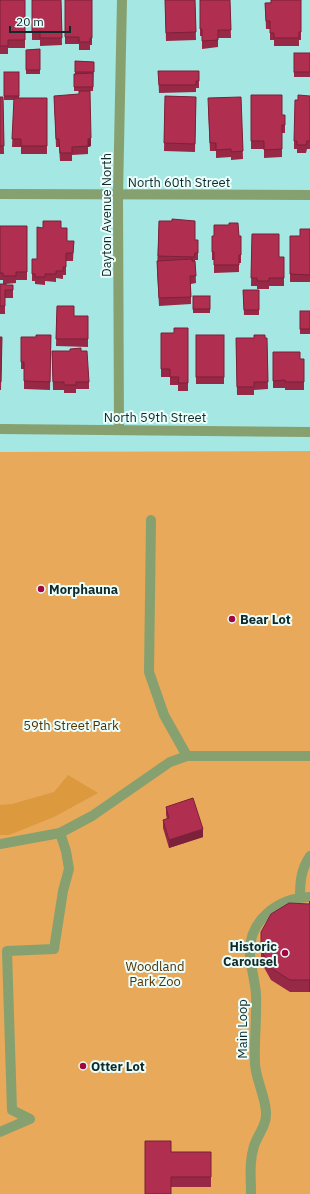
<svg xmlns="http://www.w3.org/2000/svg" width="310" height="1194" viewBox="0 0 310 1194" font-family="'IBM Plex Sans',sans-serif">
<rect width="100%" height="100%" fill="#a5e7e2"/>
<polygon fill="#e8a95b" points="310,451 310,1194 0,1194 0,452"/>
<polygon fill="#dd993e" points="68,775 98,793 54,817 9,835 0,835 0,805 12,804 54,792"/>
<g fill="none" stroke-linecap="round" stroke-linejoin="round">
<g stroke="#87a06f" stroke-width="10">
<polyline points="0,194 310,195"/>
<polyline points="0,429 310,432"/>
<polyline points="119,430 118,195 122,0"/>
<polyline points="151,520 149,672 164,715 187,756"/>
<polyline points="0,844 60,833 92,816 170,762 187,756 310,756"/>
<path d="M300 897C300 882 301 869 310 856"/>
<polyline points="0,1132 30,1119 12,1110 7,951 54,949 63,891 69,869 66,851 60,833"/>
<path d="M251 1194C251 1177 249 1162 254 1146 258 1134 267 1125 266 1112 265 1095 256 1080 255 1064 254 1041 257 1017 256 994 255 981 251 968 250 955 248 920 278 898 310 897"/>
</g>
</g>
<g fill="#972846">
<polygon points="0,0 25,0 25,48 8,48 8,54 0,54"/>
<polygon points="32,0 61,0 62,45 40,46 40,40 32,40"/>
<polygon points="65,0 92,0 92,45 90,45 90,50 79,50 79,44 65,44"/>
<polygon points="165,0 195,0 196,40 166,41"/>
<polygon points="200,0 230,0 231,38 218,38 218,47 202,49 202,36 200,36"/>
<polygon points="301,0 301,40 299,40 299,46 274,46 274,40 270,40 270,29 266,29 265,3"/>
<polygon points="40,49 40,74 26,74 26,50"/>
<rect x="294" y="53" width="16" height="24"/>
<polygon points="75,61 94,62 93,91 74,91 74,74 75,74"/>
<polygon points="158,71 199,71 199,88 196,88 196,92 159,93"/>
<polygon points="4,72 19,72 19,98 47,98 47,154 21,154 21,147 12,147 14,100 4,100"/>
<polygon points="251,95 282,115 285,115 285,133 282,133 282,157 264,158 264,149 251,149"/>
<polygon points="54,96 91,146 88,147 88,154 72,155 72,161 60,161 59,147 56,147"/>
<polygon points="165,96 196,97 195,152 164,151"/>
<polygon points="310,96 310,149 307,149 306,153 297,153 297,149 294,149 294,141 298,100"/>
<polygon points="0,97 3,97 4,154 0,154"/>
<polygon points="241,97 243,159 231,160 231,157 216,158 216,151 210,151 208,105"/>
<polygon points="159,221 195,240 198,240 198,260 195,260 196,283 191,284 191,304 159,306 157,269"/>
<polygon points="0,226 27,226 27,280 16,280 16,283 6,284 6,285 13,285 13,298 5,298 5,314 0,314 0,284 3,284 3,280 0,280"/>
<polygon points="61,228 67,241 74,241 73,261 66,261 66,275 63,275 63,279 56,278 56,282 45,281 45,285 35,284 35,281 32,281 32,259 37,259"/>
<polygon points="310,229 310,282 290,282 290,236 300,236"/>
<polygon points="252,234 279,257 284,257 284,286 269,286 269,289 257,289 257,286 251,286"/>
<polygon points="212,236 241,236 241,263 239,263 239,272 214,273 214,260 212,260"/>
<polygon points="243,290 259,290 259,315 244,315"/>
<rect x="193" y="296" width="17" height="17"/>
<polygon points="57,306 74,316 88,316 88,347 56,346"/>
<rect x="300" y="311" width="10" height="23"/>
<polygon points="188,328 188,391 178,391 178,385 170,385 170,377 161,377 161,333 174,333"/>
<polygon points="51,335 50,390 24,389 24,369 21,369 21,337 36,337"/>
<rect x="196" y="335" width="28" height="49"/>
<polygon points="0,337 2,337 1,390 0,390"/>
<polygon points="236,338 267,338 268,389 254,390 254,395 237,395"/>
<polygon points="52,351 81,351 89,382 89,389 76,389 76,393 64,393 64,390 53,390"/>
<polygon points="273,352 300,359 304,359 304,390 285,390 285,388 273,388"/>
<polygon points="166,807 203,837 169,848 163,828 163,820 167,819 166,815"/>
<polygon points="309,904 309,992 290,992 271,980 261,962 261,932"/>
<rect x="171" y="1152" width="40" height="35"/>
</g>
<g fill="#7b2139">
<polygon points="91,138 91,146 88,147 88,139"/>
<polygon points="203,829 203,837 169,848 169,840"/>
<rect x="309" y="980" width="1" height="12"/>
</g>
<g fill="#b02f51" stroke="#7b2139">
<polygon points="0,0 25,0 25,40 8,40 8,46 0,46"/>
<polygon points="32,0 61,0 62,38 40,38 40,32 32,32"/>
<polygon points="65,0 92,0 92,38 90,38 90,42 79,42 79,37 65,37"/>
<polygon points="165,0 195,0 196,32 166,33"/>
<polygon points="200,0 230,0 231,30 218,30 218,40 202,41 202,29 200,29"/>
<polygon points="271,0 301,0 301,32 299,32 299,38 274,38 274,33 270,33 270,21 266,21 265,3 271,3"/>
<polygon points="40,49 40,70 26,70 26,50"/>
<rect x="294" y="53" width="16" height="19"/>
<polygon points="75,61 94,62 94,72 75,72"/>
<polygon points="158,71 199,71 199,81 196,81 196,85 159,85"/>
<rect x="4" y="72" width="15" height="24"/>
<polygon points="93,73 93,87 74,87 74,74"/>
<polygon points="79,91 90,91 91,138 88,139 88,146 72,147 72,153 60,153 59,139 56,139 54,96 79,94"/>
<polygon points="251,95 282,95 282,115 285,115 285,125 282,125 282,149 264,150 264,141 251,141"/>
<polygon points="298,95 310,96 310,141 307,141 306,145 297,145 297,141 294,141 295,100 298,100"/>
<polygon points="165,96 196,97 195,144 164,143"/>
<polygon points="0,97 3,97 4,146 0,146"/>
<polygon points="241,97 243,151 231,152 231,149 216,150 216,143 210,143 208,98"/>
<polygon points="14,98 47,98 47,146 21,146 21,139 12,139"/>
<polygon points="172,219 195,221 195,240 198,240 198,253 195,253 194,257 158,256 159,221 172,221"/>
<polygon points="43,221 61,221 61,228 67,228 67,241 74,241 73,253 66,253 66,267 63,267 63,271 56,271 56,274 45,274 45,277 35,277 35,274 32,274 32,259 37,259 37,227 43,228"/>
<polygon points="229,223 238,223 239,236 241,236 241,255 239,255 239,265 214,265 214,252 212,252 212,236 214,236 214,225 229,225"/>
<polygon points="0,226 27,226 27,272 16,272 16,276 3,276 3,273 0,273"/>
<polygon points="300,229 310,229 310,275 290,274 290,236 300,236"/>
<polygon points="252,234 279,234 279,257 284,257 284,278 269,278 269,281 257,281 257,278 251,278"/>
<polygon points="192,259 192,261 195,261 196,276 190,276 191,297 159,298 157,261"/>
<polygon points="0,284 6,284 6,285 13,285 13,290 5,290 5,306 0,306"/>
<polygon points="243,290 259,290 259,310 244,310"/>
<rect x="193" y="296" width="17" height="13"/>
<polygon points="57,306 74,306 74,316 88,316 88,339 56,339"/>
<rect x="300" y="311" width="10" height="18"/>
<polygon points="174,328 188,328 188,383 178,383 179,377 170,377 170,369 161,369 161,333 174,333"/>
<polygon points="36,335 51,335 50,382 24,381 24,362 21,362 21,337 36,337"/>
<rect x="196" y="335" width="28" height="42"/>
<polygon points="254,335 265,335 265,338 267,338 268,382 254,382 254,387 237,387 236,338 254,338"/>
<polygon points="0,337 2,337 1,382 0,382"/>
<polygon points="81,348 81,351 87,351 89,382 76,382 76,385 64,385 64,382 53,382 52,351 70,351 70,349"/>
<polygon points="273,352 300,352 300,359 304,359 304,382 285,382 285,380 273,381"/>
<polygon points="193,798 203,829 169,840 163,820 169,818 166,807"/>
<polygon points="310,901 310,980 290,980 271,968 261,950 261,932 271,914 289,903 309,904"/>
<polygon points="145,1141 171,1141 171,1152 211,1152 211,1177 171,1177 171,1194 145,1194"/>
</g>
<g fill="#a2053f" stroke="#ebfefc" stroke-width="1.5">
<circle cx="41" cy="589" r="4"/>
<circle cx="232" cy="619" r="4"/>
<circle cx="285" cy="953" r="4"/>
<circle cx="83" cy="1066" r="4"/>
</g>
<g text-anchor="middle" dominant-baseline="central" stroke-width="4" stroke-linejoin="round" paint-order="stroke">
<g font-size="13" fill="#0f2a28" stroke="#ebfefc">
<text x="179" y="182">North 60th Street</text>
<text transform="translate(106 215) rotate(-90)">Dayton Avenue North</text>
<text x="155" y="417">North 59th Street</text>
<text transform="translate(242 1029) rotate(-90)">Main Loop</text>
</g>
<g font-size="13" font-weight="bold" fill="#0f2a28" stroke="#ebfefc" text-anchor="start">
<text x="49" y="589">Morphauna</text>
<text x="240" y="619">Bear Lot</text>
<text x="277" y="946" text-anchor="end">Historic<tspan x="277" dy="15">Carousel</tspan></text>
<text x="91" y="1066">Otter Lot</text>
</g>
<g font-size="13" fill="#543200" stroke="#ebfefc">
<text x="71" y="725">59th Street Park</text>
<text x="155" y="966">Woodland<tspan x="155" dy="15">Park Zoo</tspan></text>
</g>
</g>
<path d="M10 26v6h60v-6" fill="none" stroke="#0f2a28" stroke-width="2"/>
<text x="16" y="26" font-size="12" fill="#0f2a28" stroke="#ebfefc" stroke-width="3" paint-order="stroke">20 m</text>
</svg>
